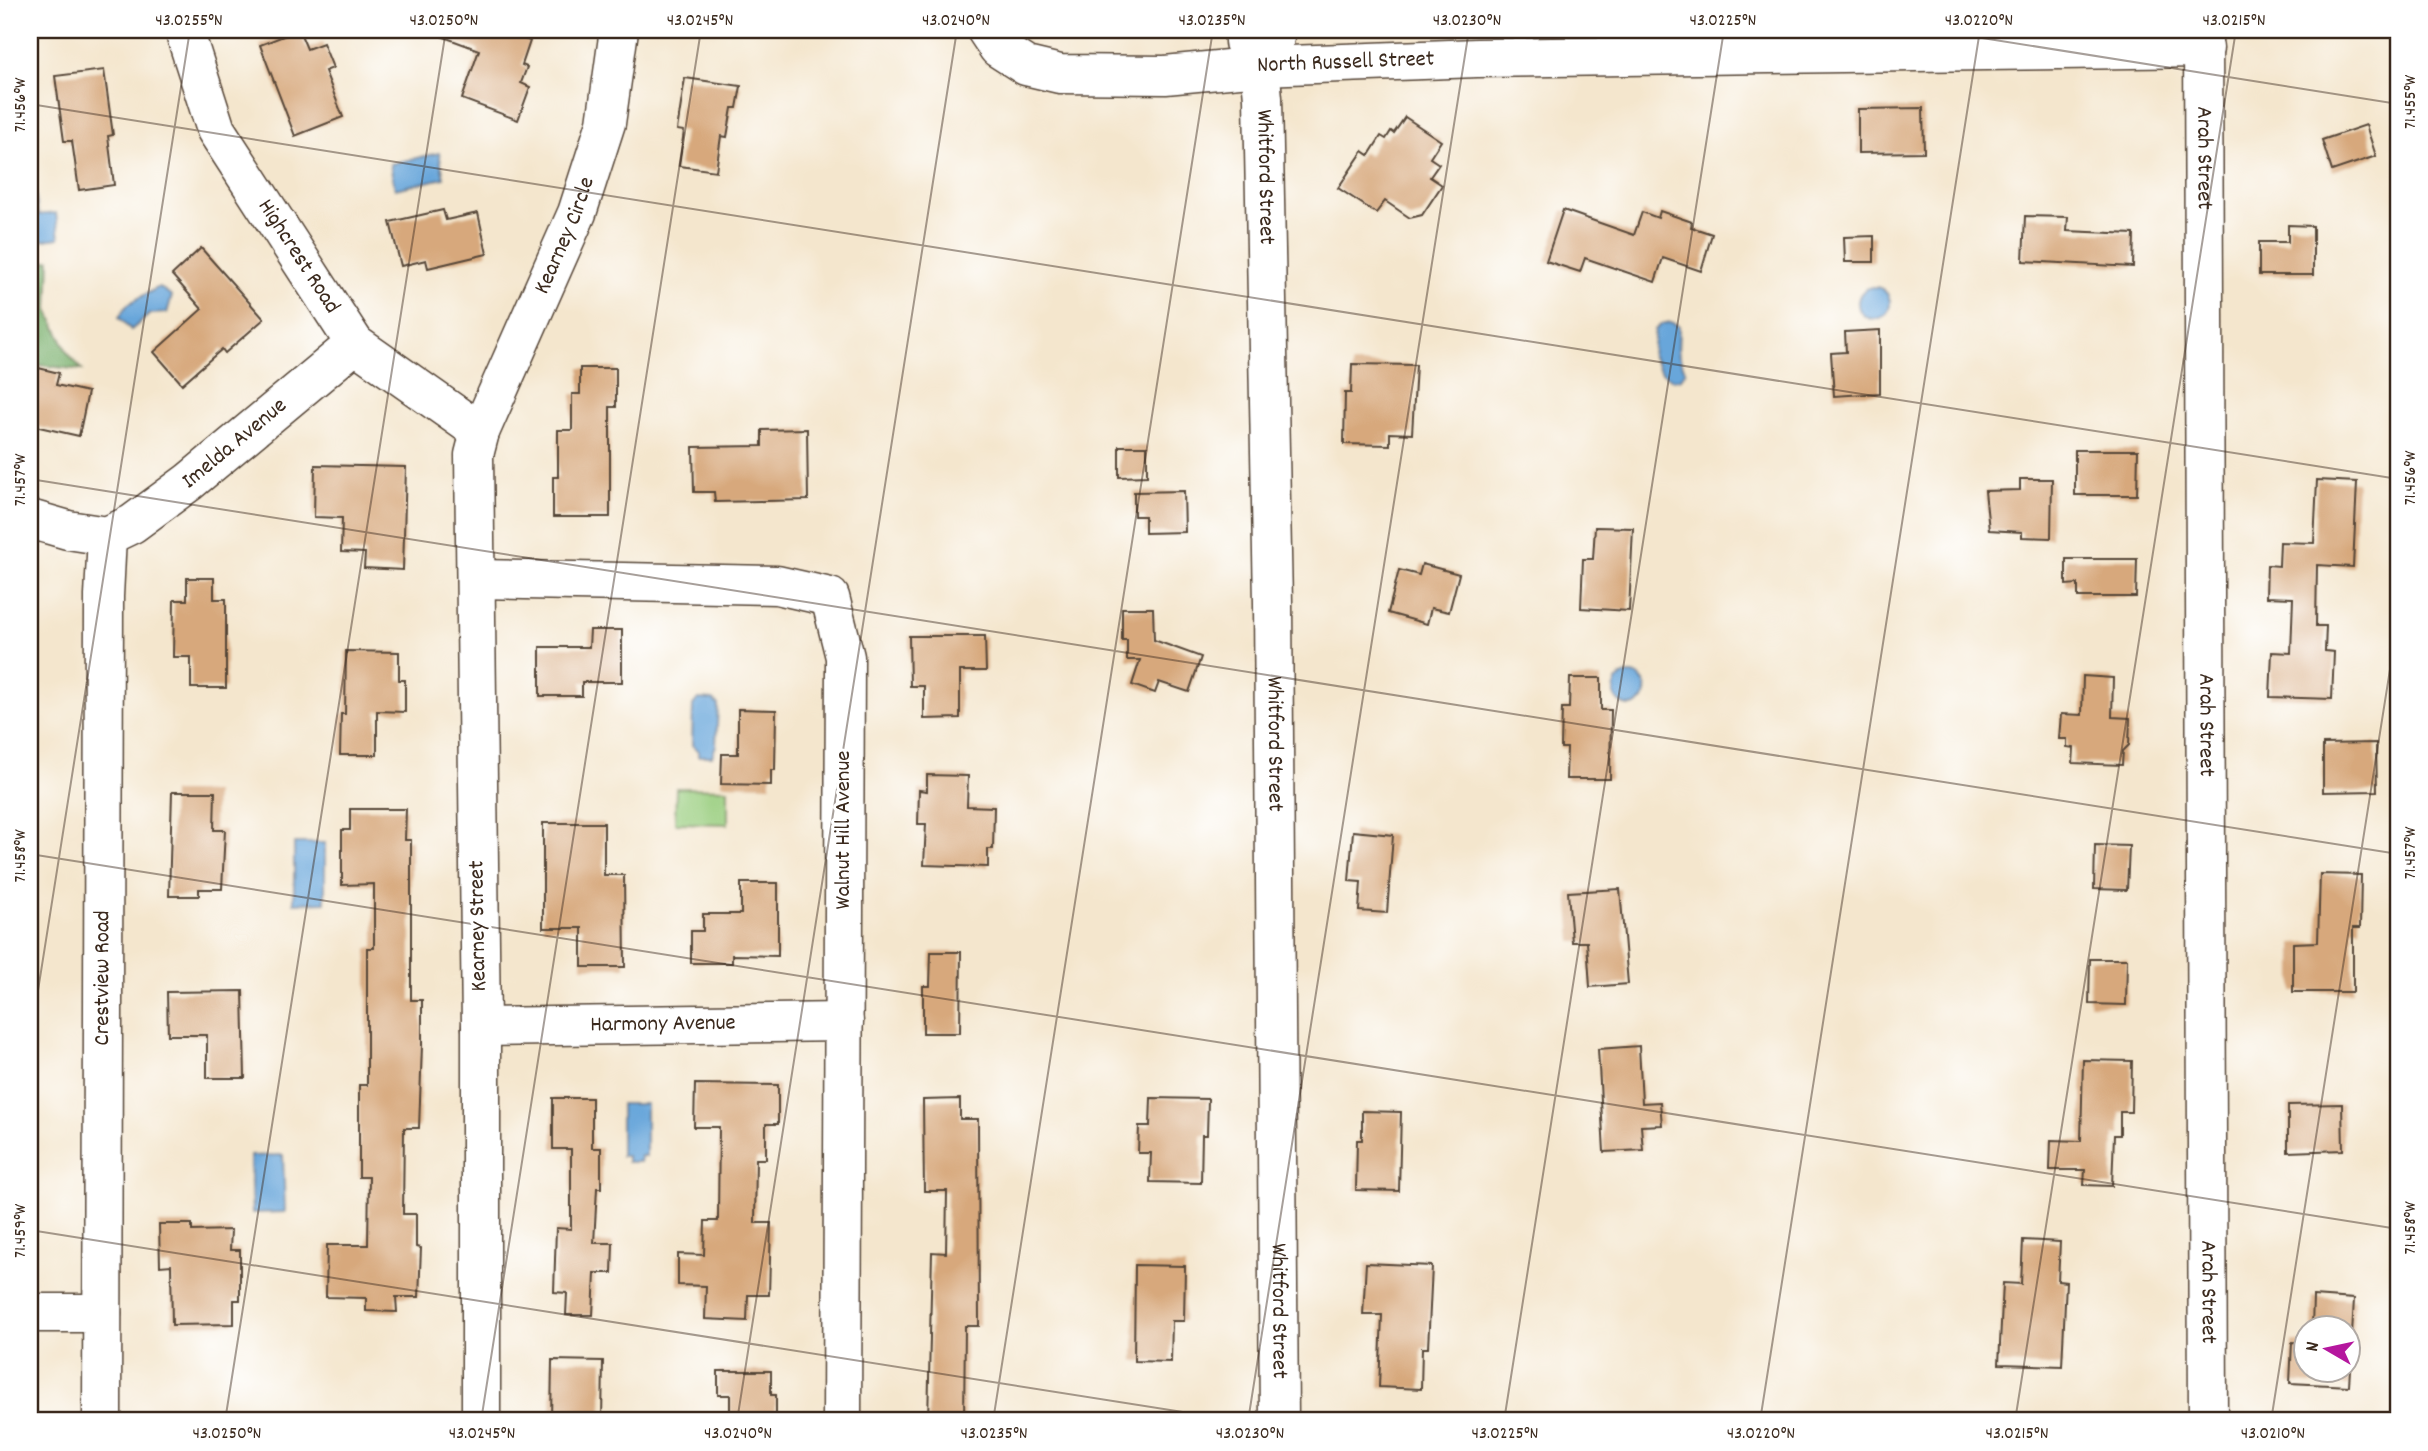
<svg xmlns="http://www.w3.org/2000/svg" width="2428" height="1451" viewBox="0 0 2428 1451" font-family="Dekko,sans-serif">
<rect width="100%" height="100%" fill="#fff"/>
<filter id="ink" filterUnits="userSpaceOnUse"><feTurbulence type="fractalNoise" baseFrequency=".0143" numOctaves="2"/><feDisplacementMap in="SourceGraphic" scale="14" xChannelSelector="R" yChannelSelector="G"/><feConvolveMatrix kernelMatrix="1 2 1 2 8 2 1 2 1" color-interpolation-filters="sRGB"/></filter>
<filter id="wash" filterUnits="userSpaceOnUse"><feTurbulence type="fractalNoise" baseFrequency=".00686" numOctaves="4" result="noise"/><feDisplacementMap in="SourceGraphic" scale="28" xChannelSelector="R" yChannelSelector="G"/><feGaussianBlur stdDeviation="1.57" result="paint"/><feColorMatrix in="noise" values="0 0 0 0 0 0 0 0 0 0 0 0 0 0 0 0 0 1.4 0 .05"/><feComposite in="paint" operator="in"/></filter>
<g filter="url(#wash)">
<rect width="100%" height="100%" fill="#f4e6cd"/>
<polygon fill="#99cd7e" stroke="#6a7c4e" stroke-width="2" points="676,788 728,789 728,824 675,823"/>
<polygon fill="#7ab06d" stroke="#5a6d46" stroke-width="2" points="50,260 48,309 67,352 82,370 30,364 30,264"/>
<g fill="#68a6da" stroke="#52687c" stroke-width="2">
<polygon points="439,153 444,178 395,189 390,164"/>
<polygon points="30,183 34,183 38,215 56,213 59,238 30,242"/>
<circle cx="1874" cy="303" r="16"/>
<polygon points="159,287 172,296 167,313 150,314 131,330 119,317 128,304"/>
<polygon points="1671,322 1679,326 1678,353 1685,371 1681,378 1674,380 1661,372 1652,355 1655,330 1661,324"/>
<circle cx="1630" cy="690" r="16"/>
<polygon points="698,699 713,700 718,705 716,745 712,756 698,756 698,750 692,745 693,705"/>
<polygon points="294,843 325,843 325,902 294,903"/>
<polygon points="621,1104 646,1104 646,1156 641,1156 640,1162 627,1162 627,1156 621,1156"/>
<polygon points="283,1155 285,1212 252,1213 250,1156"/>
</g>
<g id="blocks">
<g fill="#d7a87b">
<polygon points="299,30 307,49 323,43 333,68 325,71 343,117 295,136 260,45"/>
<polygon points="433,30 499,30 530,41 522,65 527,67 521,83 530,87 518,120 462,99 479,50 433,33"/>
<polygon points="104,70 113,135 108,136 114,185 79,190 72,141 64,141 55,76"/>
<polygon points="685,78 741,86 737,108 732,108 727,137 721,136 716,171 679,166 684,131 677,130"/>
<polygon points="1923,108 1924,152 1858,153 1858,109"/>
<polygon points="1405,117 1441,141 1430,158 1439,164 1430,177 1442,185 1422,215 1410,218 1385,201 1376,213 1338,188 1363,151 1369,155 1381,136 1386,139 1391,131 1394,133"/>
<polygon points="2366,125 2376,156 2332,171 2322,140"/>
<polygon points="443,210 446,220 478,213 487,254 428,268 426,260 401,266 390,222"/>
<polygon points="1563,210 1634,235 1642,212 1658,218 1660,211 1692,222 1691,227 1712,234 1701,271 1663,258 1655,282 1585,258 1580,272 1546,261"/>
<polygon points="2025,216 2068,217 2067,231 2134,234 2133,267 2023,261"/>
<polygon points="2288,225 2313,226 2313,275 2259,275 2259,242 2288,242"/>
<polygon points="1874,236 1874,262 1845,262 1844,237"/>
<polygon points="201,248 264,319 225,353 222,349 182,384 154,352 202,309 172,275"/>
<polygon points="1880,330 1880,393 1834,396 1831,353 1846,352 1845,332"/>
<polygon points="1352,364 1416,365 1412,434 1390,433 1390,445 1344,444 1345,393 1351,393"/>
<polygon points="30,366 59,373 56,385 88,392 79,436 30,425"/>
<polygon points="580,368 616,368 616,407 610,407 610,517 553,517 553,477 558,477 558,430 572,430 572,394 580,394"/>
<polygon points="807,429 808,500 715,502 714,492 694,492 693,447 762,446 762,430"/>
<polygon points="1119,446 1147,446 1147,476 1119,477"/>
<polygon points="2075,450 2138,450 2137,495 2075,495"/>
<polygon points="315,465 406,467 403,570 364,568 365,553 341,552 342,518 314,517"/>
<polygon points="2020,479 2052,479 2051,538 2022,537 2022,532 1989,530 1985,491 2020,490"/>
<polygon points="2317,480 2357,482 2353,567 2317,565 2316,626 2326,626 2325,651 2334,652 2332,699 2270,697 2272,652 2291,653 2293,598 2266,597 2267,565 2279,566 2280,542 2314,543"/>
<polygon points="1184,491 1185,532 1145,533 1145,516 1134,516 1134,492"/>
<polygon points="1595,527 1633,528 1629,611 1581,608 1583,559 1593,559"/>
<polygon points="2066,559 2137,559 2136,597 2078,597 2078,584 2066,585"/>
<polygon points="1422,564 1459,574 1449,612 1431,608 1427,624 1388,613 1399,570 1419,575"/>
<polygon points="187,578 214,578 214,599 226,599 226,688 191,688 191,657 173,657 174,600 187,600"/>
<polygon points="1122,608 1153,608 1154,640 1201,657 1189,692 1159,682 1155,693 1132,685 1140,660 1127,660 1127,640 1122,640"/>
<polygon points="590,630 622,630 622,682 582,682 582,696 540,696 540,647 589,647"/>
<polygon points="909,636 985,636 986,671 960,671 960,718 924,719 924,686 910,686"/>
<polygon points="346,651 399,652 399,680 405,680 405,712 377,711 377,755 340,755 341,714 345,714"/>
<polygon points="2083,676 2113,678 2112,717 2130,718 2129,745 2123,751 2122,765 2073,763 2074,748 2067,747 2067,739 2059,739 2061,714 2082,715"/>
<polygon points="1570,678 1601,678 1601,710 1611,710 1610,779 1566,779 1567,748 1561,748 1562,708 1569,708"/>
<polygon points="738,709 776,710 775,770 771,770 771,785 721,784 722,754 738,754"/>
<polygon points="2376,743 2377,791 2323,792 2323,744"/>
<polygon points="927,775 968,776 967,806 994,807 993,849 988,849 988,867 924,865 926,824 918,824 919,790 927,791"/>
<polygon points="172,792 215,792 214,830 225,830 222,889 199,889 199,896 169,896"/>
<polygon points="350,809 406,809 405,840 411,840 411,1000 422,1000 422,1045 419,1128 404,1128 403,1214 416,1214 416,1247 421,1248 419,1297 396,1297 397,1312 366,1311 366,1298 326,1297 327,1245 368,1245 369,1177 359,1177 359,1085 367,1085 367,948 374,948 374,884 342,885 342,830 350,830"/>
<polygon points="543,823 604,823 604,875 624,875 625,967 582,967 582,928 543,928"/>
<polygon points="1353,831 1393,835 1387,913 1359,911 1361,882 1349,881"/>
<polygon points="2095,845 2129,846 2127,890 2094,889"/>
<polygon points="2320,874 2361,875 2360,928 2353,928 2353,992 2293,992 2293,943 2318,942"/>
<polygon points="741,883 778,883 778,956 732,955 732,963 691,963 691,931 703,931 703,914 741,914"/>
<polygon points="1620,889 1628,984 1590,987 1587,942 1572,942 1568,892"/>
<polygon points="931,952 961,952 960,1033 923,1033 923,986 930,986"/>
<polygon points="2090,959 2127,959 2126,1005 2089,1004"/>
<polygon points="243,991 245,1078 207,1078 207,1035 168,1035 167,992"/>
<polygon points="1639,1046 1642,1103 1660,1102 1662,1125 1641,1126 1643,1150 1604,1152 1598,1049"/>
<polygon points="2083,1060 2132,1061 2131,1112 2120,1112 2120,1135 2114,1135 2112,1186 2084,1185 2085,1170 2050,1170 2051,1140 2081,1141"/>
<polygon points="695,1084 778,1085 778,1124 766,1124 766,1159 756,1159 755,1223 771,1223 769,1295 748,1295 747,1321 705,1319 706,1286 678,1285 678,1254 704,1255 705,1221 718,1221 719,1127 694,1127"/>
<polygon points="553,1098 592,1098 592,1148 601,1148 601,1188 597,1188 594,1243 613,1243 612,1273 595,1273 593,1315 566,1315 567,1293 554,1292 556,1228 571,1229 571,1149 553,1149"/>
<polygon points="1151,1098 1208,1099 1207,1135 1202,1135 1201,1183 1150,1182 1151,1153 1138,1153 1139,1126 1150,1126"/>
<polygon points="960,1099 960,1119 978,1119 979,1326 965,1326 964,1421 928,1421 932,1252 946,1253 947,1191 924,1191 923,1100"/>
<polygon points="2342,1104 2343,1150 2288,1152 2288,1105"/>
<polygon points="1362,1111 1401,1112 1399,1191 1356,1190 1357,1140 1362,1140"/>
<polygon points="159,1224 192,1224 192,1231 231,1230 230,1250 240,1250 240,1300 234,1300 234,1324 172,1325 171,1265 160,1266"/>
<polygon points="2023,1240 2060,1242 2058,1281 2066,1282 2062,1366 1999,1364 2003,1283 2021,1284"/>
<polygon points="1366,1263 1432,1266 1428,1348 1422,1348 1421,1389 1379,1387 1382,1315 1363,1315"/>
<polygon points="1135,1265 1185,1266 1184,1321 1172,1321 1171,1362 1134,1361"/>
<polygon points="2313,1296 2354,1299 2349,1386 2290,1383 2292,1342 2306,1343 2306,1370 2348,1370 2348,1328 2312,1328"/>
<polygon points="552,1360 603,1361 602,1421 551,1421"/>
<polygon points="718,1371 771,1371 771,1395 776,1395 776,1421 730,1421 730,1395 718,1395"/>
</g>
</g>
</g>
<g filter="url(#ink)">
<use href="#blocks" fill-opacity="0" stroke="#574638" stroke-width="2"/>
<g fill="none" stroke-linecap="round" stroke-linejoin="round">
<g stroke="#574638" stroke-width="41">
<g id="minor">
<path id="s1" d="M184 30 216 130 355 344 480 432"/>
<path id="s2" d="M986 30 998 48 1026 66 1060 74 1165 75 1260 66 1477 58 2204 48"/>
<path id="s3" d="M1244 30V42L1260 66 1263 98 1273 603 1279 1421"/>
<path id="s4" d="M2203 30 2208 1421"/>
<polyline points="1260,66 1274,43 1276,30"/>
<polyline points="30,519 68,530 107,536"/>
<path id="s5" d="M107 536 132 524 189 482 355 344"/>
<polyline points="476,579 777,585 830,597 845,657 842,1421"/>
<path id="s6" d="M481 1027 844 1022"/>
<polyline points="30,1313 102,1313"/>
<path id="s7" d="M102 1421 104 596 107 536"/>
<path id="s8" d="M481 1421V1027L474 455 480 432 577 213 606 123 619 30"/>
</g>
</g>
<use href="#minor" stroke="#fff" stroke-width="38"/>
</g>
</g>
<path fill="none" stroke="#3b2a1e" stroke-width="2" stroke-opacity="0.45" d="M1932 30 2398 104M30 104 2398 479M30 479 2398 854M30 854 2398 1229M30 1041 190 30M30 1230 1240 1421M225 1421 446 30M481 1421 701 30M737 1421 957 30M993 1421 1213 30M1248 1421 1469 30M1504 1421 1724 30M1760 1421 1980 30M2015 1421 2236 30M2271 1421 2398 619"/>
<g text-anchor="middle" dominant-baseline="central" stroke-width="6" stroke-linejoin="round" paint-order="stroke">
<g font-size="23" fill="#3b2a1e" stroke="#fff">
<text stroke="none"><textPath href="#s2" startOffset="376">North Russell Street</textPath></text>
<text stroke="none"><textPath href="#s4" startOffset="128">Arah Street</textPath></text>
<text stroke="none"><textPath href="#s3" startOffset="152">Whitford Street</textPath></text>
<text stroke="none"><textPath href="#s8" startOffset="1204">Kearney Circle</textPath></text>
<text stroke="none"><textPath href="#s1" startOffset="256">Highcrest Road</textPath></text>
<text stroke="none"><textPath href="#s5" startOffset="158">Imelda Avenue</textPath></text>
<text stroke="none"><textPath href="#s4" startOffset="695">Arah Street</textPath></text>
<text stroke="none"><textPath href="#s3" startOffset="719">Whitford Street</textPath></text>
<text transform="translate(844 830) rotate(-90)">Walnut Hill Avenue</text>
<text transform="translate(479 926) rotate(-91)">Kearney Street</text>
<text stroke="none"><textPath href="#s7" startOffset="443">Crestview Road</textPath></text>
<text stroke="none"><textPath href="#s6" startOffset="182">Harmony Avenue</textPath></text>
<text stroke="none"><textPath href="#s4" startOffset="1262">Arah Street</textPath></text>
<text stroke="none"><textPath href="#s3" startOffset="1286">Whitford Street</textPath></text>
</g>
</g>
<rect width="2428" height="1451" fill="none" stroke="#fff" stroke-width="77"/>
<g transform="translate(2327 1349) rotate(279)"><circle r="33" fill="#ffffff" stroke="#b1aaa5" stroke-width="2"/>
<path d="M0-5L12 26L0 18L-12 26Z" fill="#b5179e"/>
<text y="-10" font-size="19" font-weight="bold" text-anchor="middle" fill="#3b2a1e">N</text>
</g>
<rect x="38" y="38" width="2352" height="1374" fill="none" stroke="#3b2a1e" stroke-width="2.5"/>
<g font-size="18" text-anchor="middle" fill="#3b2a1e">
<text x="189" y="25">43.0255°N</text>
<text x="444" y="25">43.0250°N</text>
<text x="700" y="25">43.0245°N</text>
<text x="956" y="25">43.0240°N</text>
<text x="1212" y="25">43.0235°N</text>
<text x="1467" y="25">43.0230°N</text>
<text x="1723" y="25">43.0225°N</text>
<text x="1979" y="25">43.0220°N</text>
<text x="2234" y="25">43.0215°N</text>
<text transform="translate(2409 102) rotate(-90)" y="6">71.455°W</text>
<text transform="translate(19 105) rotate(-90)" y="6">71.456°W</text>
<text transform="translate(2409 478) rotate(-90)" y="6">71.456°W</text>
<text transform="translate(19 480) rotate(-90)" y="6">71.457°W</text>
<text transform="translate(2409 853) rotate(-90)" y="6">71.457°W</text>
<text transform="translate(19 856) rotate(-90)" y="6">71.458°W</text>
<text transform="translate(2409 1228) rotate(-90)" y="6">71.458°W</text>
<text transform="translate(19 1231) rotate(-90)" y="6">71.459°W</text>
<text x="227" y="1438">43.0250°N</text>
<text x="482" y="1438">43.0245°N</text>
<text x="738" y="1438">43.0240°N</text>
<text x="994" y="1438">43.0235°N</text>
<text x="1250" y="1438">43.0230°N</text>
<text x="1505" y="1438">43.0225°N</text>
<text x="1761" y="1438">43.0220°N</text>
<text x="2017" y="1438">43.0215°N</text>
<text x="2273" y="1438">43.0210°N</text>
</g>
</svg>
